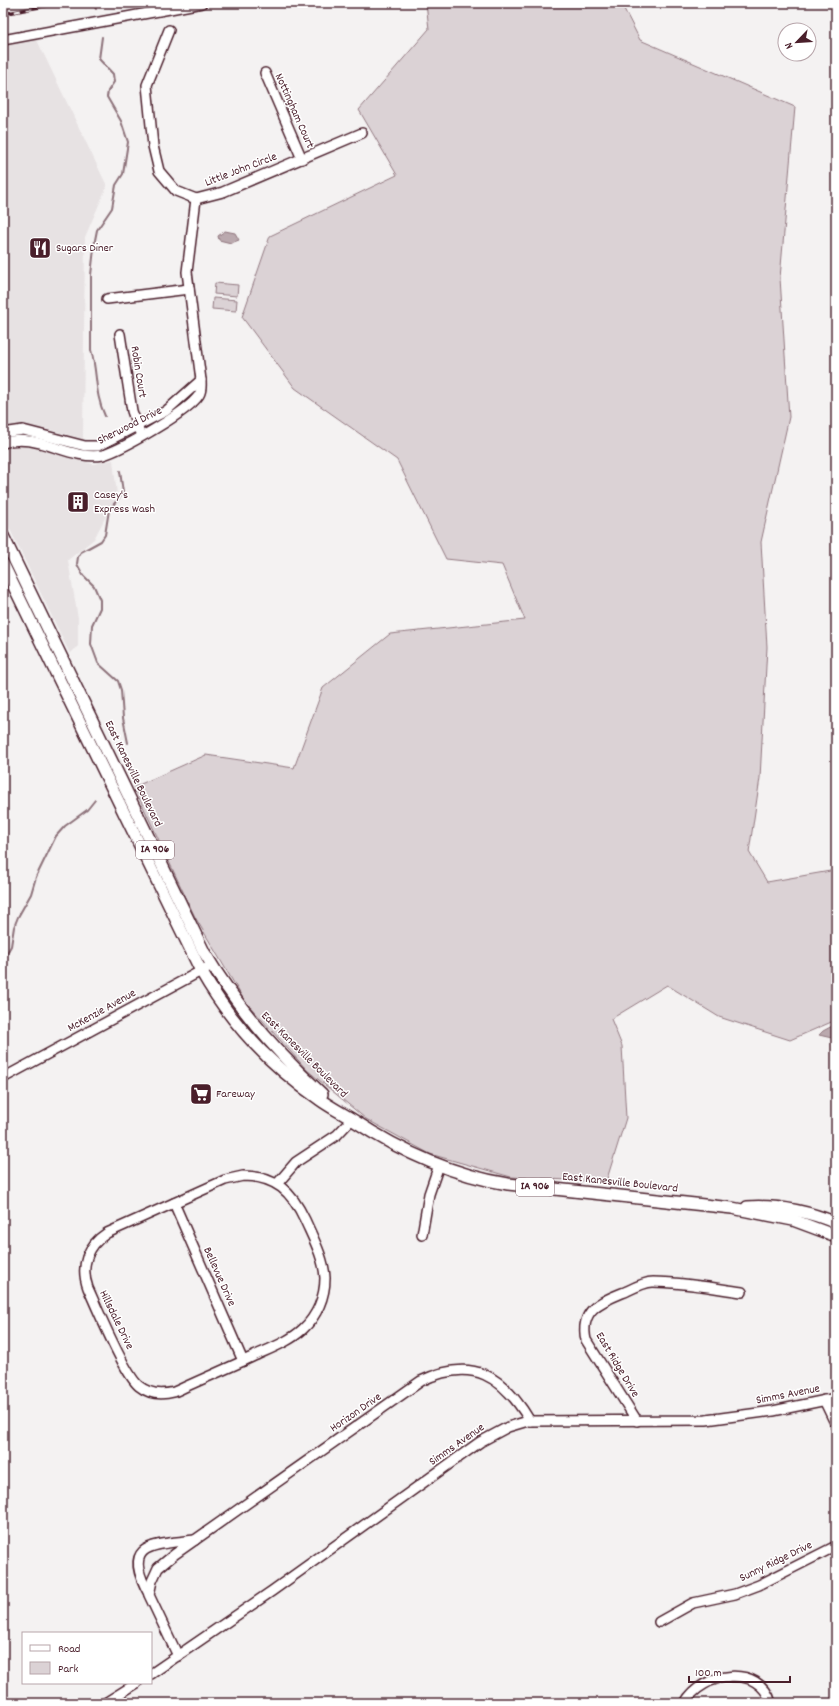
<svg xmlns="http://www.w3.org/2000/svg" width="839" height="1706" viewBox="0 0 839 1706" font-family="Dekko,sans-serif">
<rect width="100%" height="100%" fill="#f4f2f2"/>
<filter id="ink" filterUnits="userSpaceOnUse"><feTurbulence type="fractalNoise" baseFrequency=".025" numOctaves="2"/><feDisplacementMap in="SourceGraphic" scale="8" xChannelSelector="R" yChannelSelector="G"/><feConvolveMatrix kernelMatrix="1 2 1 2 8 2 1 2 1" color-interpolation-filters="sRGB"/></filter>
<g filter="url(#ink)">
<g fill="#e7e2e3">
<polygon points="36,38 107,186 85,237 83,439 46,429 18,425 3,427 3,47"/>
<polygon points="24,445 93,464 113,460 117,495 94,539 68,560 78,618 78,646 70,654 3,515 3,449"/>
</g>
<g fill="#dbd2d5" stroke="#927880">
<polygon points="426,3 621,3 640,40 795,107 780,278 789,417 761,542 767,647 760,778 749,852 767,882 836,870 836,1020 790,1040 719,1017 667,985 611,1019 622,1046 626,1118 606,1182 511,1177 430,1154 366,1119 307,1070 244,1000 195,917 134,787 206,755 294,768 323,688 390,634 525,620 502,565 446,559 397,460 295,388 242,317 270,236 397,175 359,110 429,29"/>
<polygon points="215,283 238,285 237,296 214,294"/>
<polygon points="213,298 237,300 236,311 212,309"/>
</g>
<g fill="#baa9ae" stroke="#8d727a">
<polygon points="571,3 590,3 590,5 586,8"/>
<polygon points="225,231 235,233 239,240 231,243 219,240 218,236"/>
<polygon points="836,1024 836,1039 819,1035 823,1031"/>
</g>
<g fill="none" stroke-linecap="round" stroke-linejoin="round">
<g stroke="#8d727a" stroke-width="2">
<polyline points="93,3 96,9"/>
<path d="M102 37 99 59 113 74 114 82 108 91 107 97 121 121 128 142 123 174 116 185 112 208 97 230 95 240 91 275V350C98 373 94 393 105 416"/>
<polyline points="120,471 123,493 109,510 105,535 101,541 81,552 78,557 77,564 83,575 94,586 100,600 100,608 92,625 91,644 98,663 118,681 121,690 123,718 128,743"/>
<polyline points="3,960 11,946 14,927 18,917 31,894 36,877 56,836 65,826 87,810 95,800"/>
</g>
<g stroke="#4a1f2b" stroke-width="12">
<g id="minor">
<polyline points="169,30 147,85 153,146 159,171 176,191 196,199 223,192 362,133"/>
<polyline points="3,40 202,3"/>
<polyline points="265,73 302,159"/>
<polyline points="107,299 189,289"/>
<polyline points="120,334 132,411 139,431"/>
<polyline points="3,433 23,430 85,446 98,446 166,411 201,380"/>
<path d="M3 443C36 431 69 461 103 455 123 449 188 412 199 395 202 390 201 385 201 380L187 272 196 199"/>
<polyline points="3,1078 212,965"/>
<path d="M243 1176C276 1176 292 1192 305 1220 313 1238 324 1258 325 1278 325 1297 317 1316 303 1329 289 1342 269 1349 252 1357 226 1369 200 1380 174 1392 162 1395 150 1395 139 1386 125 1375 97 1308 88 1288 80 1266 87 1246 107 1233L225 1180Z"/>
<polyline points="277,1184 296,1162 337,1135 352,1119"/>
<polyline points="174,1203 243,1361"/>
<polyline points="422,1235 429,1194 439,1165"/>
<polyline points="824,1400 836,1425"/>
<path d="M637 1421 586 1340C579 1308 603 1301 627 1291 635 1287 645 1282 653 1282 683 1282 713 1288 742 1292"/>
<path d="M149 1594C120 1542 154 1545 195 1540"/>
<polyline points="659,1622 693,1603 735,1594 759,1585 836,1546"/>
<path d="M178 1656 149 1595 152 1581 158 1568 175 1554 421 1381C473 1356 503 1376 530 1421"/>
<polyline points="151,1674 272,1591 480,1442 508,1427 528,1421 706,1420 773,1411 836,1398"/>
<polyline points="105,1703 137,1683"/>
<path d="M685 1703C702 1672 760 1663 771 1703"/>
</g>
</g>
<g stroke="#4a1f2b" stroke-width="14">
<g id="major">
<path d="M3 536 204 952C236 1006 276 1052 322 1094"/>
<path d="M3 564 201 971C230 1022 271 1066 319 1099 330 1107 342 1113 353 1120 400 1151 452 1175 508 1184L732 1208 793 1220 836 1236"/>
<path d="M747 1207C777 1205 807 1211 836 1223"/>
</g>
</g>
<use href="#minor" stroke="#fff" stroke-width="9"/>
<use href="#major" stroke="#fff" stroke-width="11"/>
<g stroke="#4a1f2b" stroke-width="3.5">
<polyline id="rail" points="3,14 59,3"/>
</g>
<use href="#rail" stroke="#fff" stroke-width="2" stroke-dasharray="6" stroke-linecap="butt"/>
</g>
</g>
<defs>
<g id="restaurant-square" transform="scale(1.15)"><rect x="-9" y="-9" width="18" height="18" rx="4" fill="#4a1f2b" stroke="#fff"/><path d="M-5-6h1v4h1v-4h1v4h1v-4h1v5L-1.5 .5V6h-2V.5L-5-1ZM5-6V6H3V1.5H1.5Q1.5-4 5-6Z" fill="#fff"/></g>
<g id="building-square" transform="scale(1.15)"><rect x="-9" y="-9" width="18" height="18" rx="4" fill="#4a1f2b" stroke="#fff"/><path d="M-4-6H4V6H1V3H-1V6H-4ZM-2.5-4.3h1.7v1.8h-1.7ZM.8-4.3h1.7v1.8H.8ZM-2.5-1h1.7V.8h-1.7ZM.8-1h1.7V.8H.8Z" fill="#fff"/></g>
<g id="supermarket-square" transform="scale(1.15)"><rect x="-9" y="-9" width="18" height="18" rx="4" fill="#4a1f2b" stroke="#fff"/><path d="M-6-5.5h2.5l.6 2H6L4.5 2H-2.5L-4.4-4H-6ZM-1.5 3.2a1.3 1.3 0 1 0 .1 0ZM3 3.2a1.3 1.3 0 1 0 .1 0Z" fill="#fff"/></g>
</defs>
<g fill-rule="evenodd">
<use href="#restaurant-square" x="40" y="248"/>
<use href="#building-square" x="78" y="502"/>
<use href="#supermarket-square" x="201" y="1094"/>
</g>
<g text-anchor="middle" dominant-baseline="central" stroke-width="3" stroke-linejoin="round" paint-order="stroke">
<g fill="#fff" stroke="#80626b" stroke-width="1">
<rect x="136" y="841" width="38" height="18" rx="3"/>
<rect x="516" y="1178" width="38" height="18" rx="3"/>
</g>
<g font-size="11" font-weight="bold" fill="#4a1f2b">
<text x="155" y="850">IA 906</text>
<text x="535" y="1187">IA 906</text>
</g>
<g font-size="12" fill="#4a1f2b" stroke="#fff">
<text transform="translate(294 111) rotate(66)">Nottingham Court</text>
<text transform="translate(241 170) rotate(-21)">Little John Circle</text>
<text transform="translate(138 372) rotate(81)">Robin Court</text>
<text transform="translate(130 426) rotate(-27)">Sherwood Drive</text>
<text transform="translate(133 774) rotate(64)">East Kanesville Boulevard</text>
<text transform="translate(102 1011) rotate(-29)">McKenzie Avenue</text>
<text transform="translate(304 1055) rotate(45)">East Kanesville Boulevard</text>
<text transform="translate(620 1183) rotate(6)">East Kanesville Boulevard</text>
<text transform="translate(219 1277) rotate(66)">Bellevue Drive</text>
<text transform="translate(116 1320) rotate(64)">Hillsdale Drive</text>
<text transform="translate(617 1365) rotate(59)">East Ridge Drive</text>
<text transform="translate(788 1395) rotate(-11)">Simms Avenue</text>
<text transform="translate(356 1413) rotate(-35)">Horizon Drive</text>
<text transform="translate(457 1445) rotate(-35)">Simms Avenue</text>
<text transform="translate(776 1562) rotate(-26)">Sunny Ridge Drive</text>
</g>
<g font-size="12" fill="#4a1f2b" stroke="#fff" text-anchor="start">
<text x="56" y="248">Sugars Diner</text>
<text x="94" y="495">Casey's<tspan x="94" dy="14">Express Wash</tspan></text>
<text x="216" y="1094">Fareway</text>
</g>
</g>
<rect width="839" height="1706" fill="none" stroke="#fff" stroke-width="16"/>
<rect x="8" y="8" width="823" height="1690" fill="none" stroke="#4a1f2b" stroke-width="1.5" filter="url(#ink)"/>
<rect x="22" y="1632" width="130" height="52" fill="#ffffff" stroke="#b7a5aa"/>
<rect x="30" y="1645" width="20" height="6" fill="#ffffff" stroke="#b7a5aa"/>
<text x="58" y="1652" font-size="12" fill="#4a1f2b">Road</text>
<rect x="30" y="1662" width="20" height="12" fill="#dbd2d5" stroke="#b7a5aa"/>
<text x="58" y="1672" font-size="12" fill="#4a1f2b">Park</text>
<g transform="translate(797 42) rotate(245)"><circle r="19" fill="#ffffff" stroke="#b7a5aa"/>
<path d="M0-3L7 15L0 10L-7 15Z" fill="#4a1f2b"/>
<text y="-6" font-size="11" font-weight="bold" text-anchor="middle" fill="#4a1f2b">N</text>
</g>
<path d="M689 1676v6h101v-6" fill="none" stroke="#4a1f2b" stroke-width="2"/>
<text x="695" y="1676" font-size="12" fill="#4a1f2b" stroke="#ffffff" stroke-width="3" paint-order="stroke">100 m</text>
</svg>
